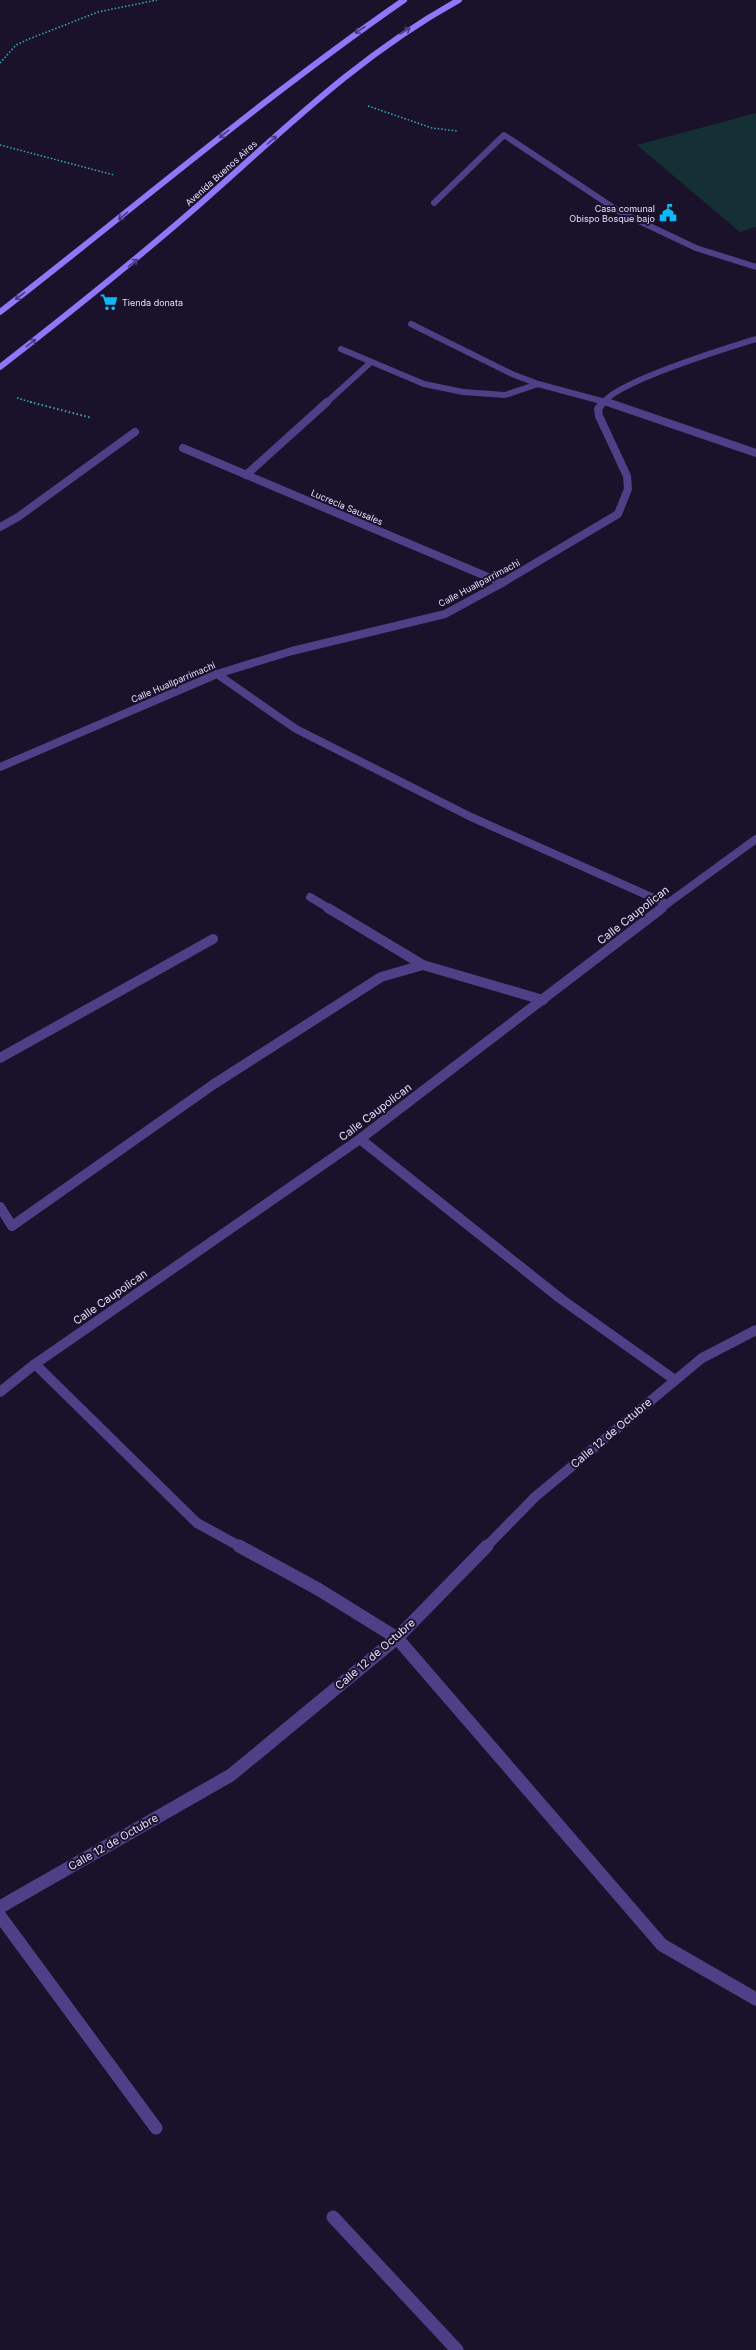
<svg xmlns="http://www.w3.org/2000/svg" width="756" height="2350" viewBox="0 0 756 2350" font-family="Inter,sans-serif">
<rect width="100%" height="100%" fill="#1a122a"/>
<polygon fill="#153034" points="756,113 756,227 740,232 637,145"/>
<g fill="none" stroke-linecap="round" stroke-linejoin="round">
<g stroke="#35aab8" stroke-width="1.5" stroke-dasharray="1.5 2" stroke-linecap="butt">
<polyline points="0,63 16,45 29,39 98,12 157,0"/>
<polyline points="368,106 432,128 457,131"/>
<polyline points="0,145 114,175"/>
<polyline points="17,398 34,403"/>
</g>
<polyline stroke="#35aab8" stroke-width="2" stroke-dasharray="1.5 2.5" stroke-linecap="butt" points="30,402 92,418"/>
<polyline stroke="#4e3f87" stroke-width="13" points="333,2217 457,2350"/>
<g stroke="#4e3f87" stroke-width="6">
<polyline points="434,203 504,135 620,212 696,248 756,267"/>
<polyline points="411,324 512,374 538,384 609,403"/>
<polyline points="341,349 424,384 463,392 505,395 538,384"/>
<polyline points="326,403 371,362"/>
<path d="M603 403C618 381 727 348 756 339"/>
</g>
<g stroke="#4e3f87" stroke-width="8">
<polyline points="607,402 756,453"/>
<polyline points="183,448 502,583"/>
<polyline points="246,475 327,402"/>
<polyline points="0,527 18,517 135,432"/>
<polyline points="217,674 296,729 471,817 667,904"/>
<polyline points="0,767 217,674 292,651 445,614 502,583 618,514 628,489 627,476 599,416 598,409 603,402"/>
<polyline points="310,897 330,909"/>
<polyline points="660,909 756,839"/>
</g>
<g stroke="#4e3f87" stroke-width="10">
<polyline points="328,908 423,965 543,1000"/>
<polyline points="0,1058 213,939"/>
<polyline points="360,1139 561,1299 675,1380"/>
<polyline points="0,1207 12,1226 214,1084 381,977 423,965"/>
<polyline points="35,1364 197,1523 241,1547"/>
<polyline points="0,1392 35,1364 360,1139 662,908"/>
<polyline points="486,1547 535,1497 702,1358 756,1330"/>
</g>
<g stroke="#4e3f87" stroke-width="13">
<polyline points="239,1546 318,1589 397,1638 662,1945 756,1999"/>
<polyline points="0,1907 231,1775 397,1638 487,1546"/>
<polyline points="0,1916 156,2128"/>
</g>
<g stroke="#9077fa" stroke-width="6">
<path d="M0 312C134 208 264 97 404 0"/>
<path d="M0 367C68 314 136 260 201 203 286 128 358 56 459 0"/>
</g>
</g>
<defs><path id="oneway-shaft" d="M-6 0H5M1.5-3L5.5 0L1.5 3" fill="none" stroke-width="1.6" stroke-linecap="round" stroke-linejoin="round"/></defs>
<g stroke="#493a7d">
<use href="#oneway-shaft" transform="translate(360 30) rotate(146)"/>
<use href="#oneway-shaft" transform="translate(405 31) rotate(-31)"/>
<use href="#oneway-shaft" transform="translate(224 134) rotate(141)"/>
<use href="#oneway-shaft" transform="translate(272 140) rotate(-42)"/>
<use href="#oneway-shaft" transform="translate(123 216) rotate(141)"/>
<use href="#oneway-shaft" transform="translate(133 263) rotate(-38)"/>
<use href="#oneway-shaft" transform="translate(20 296) rotate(143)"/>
<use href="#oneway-shaft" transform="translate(31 343) rotate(-38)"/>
</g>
<defs>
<g id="civic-bare" transform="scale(1.38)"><path d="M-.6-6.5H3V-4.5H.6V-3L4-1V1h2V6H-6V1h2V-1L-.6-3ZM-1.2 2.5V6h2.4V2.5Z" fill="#0fb8f6" stroke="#1a122a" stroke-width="2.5" paint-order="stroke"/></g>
<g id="supermarket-bare" transform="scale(1.38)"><path d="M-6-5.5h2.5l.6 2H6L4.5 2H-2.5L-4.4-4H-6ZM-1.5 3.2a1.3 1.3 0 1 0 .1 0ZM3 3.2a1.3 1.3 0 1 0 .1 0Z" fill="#0fb8f6" stroke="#1a122a" stroke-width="2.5" paint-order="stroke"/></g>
</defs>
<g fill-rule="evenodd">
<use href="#civic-bare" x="668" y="213"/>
<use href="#supermarket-bare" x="109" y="302"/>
</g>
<g text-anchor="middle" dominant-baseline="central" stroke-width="4" stroke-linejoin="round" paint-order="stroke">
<g font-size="9" fill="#e5dcfe" stroke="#1a122a">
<text transform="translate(221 173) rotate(-42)">Avenida Buenos Aires</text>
<text transform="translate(347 507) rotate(23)">Lucrecia Sausales</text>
<text transform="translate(479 583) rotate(-28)">Calle Huallparrimachi</text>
<text transform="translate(173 682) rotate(-23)">Calle Huallparrimachi</text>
</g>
<g font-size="9" fill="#e5dcfe" stroke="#1a122a" text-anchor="end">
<text x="655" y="208">Casa comunal<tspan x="655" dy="10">Obispo Bosque bajo</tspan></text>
<text x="122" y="302" text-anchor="start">Tienda donata</text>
</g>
<g font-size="11" fill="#e5dcfe" stroke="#1a122a">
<text transform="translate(633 915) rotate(-38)">Calle Caupolican</text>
<text transform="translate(375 1112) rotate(-37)">Calle Caupolican</text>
<text transform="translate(110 1297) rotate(-35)">Calle Caupolican</text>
<text transform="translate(611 1433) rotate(-40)">Calle 12 de Octubre</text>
<text transform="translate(375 1654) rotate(-41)">Calle 12 de Octubre</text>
<text transform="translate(113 1842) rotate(-30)">Calle 12 de Octubre</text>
</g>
</g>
</svg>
